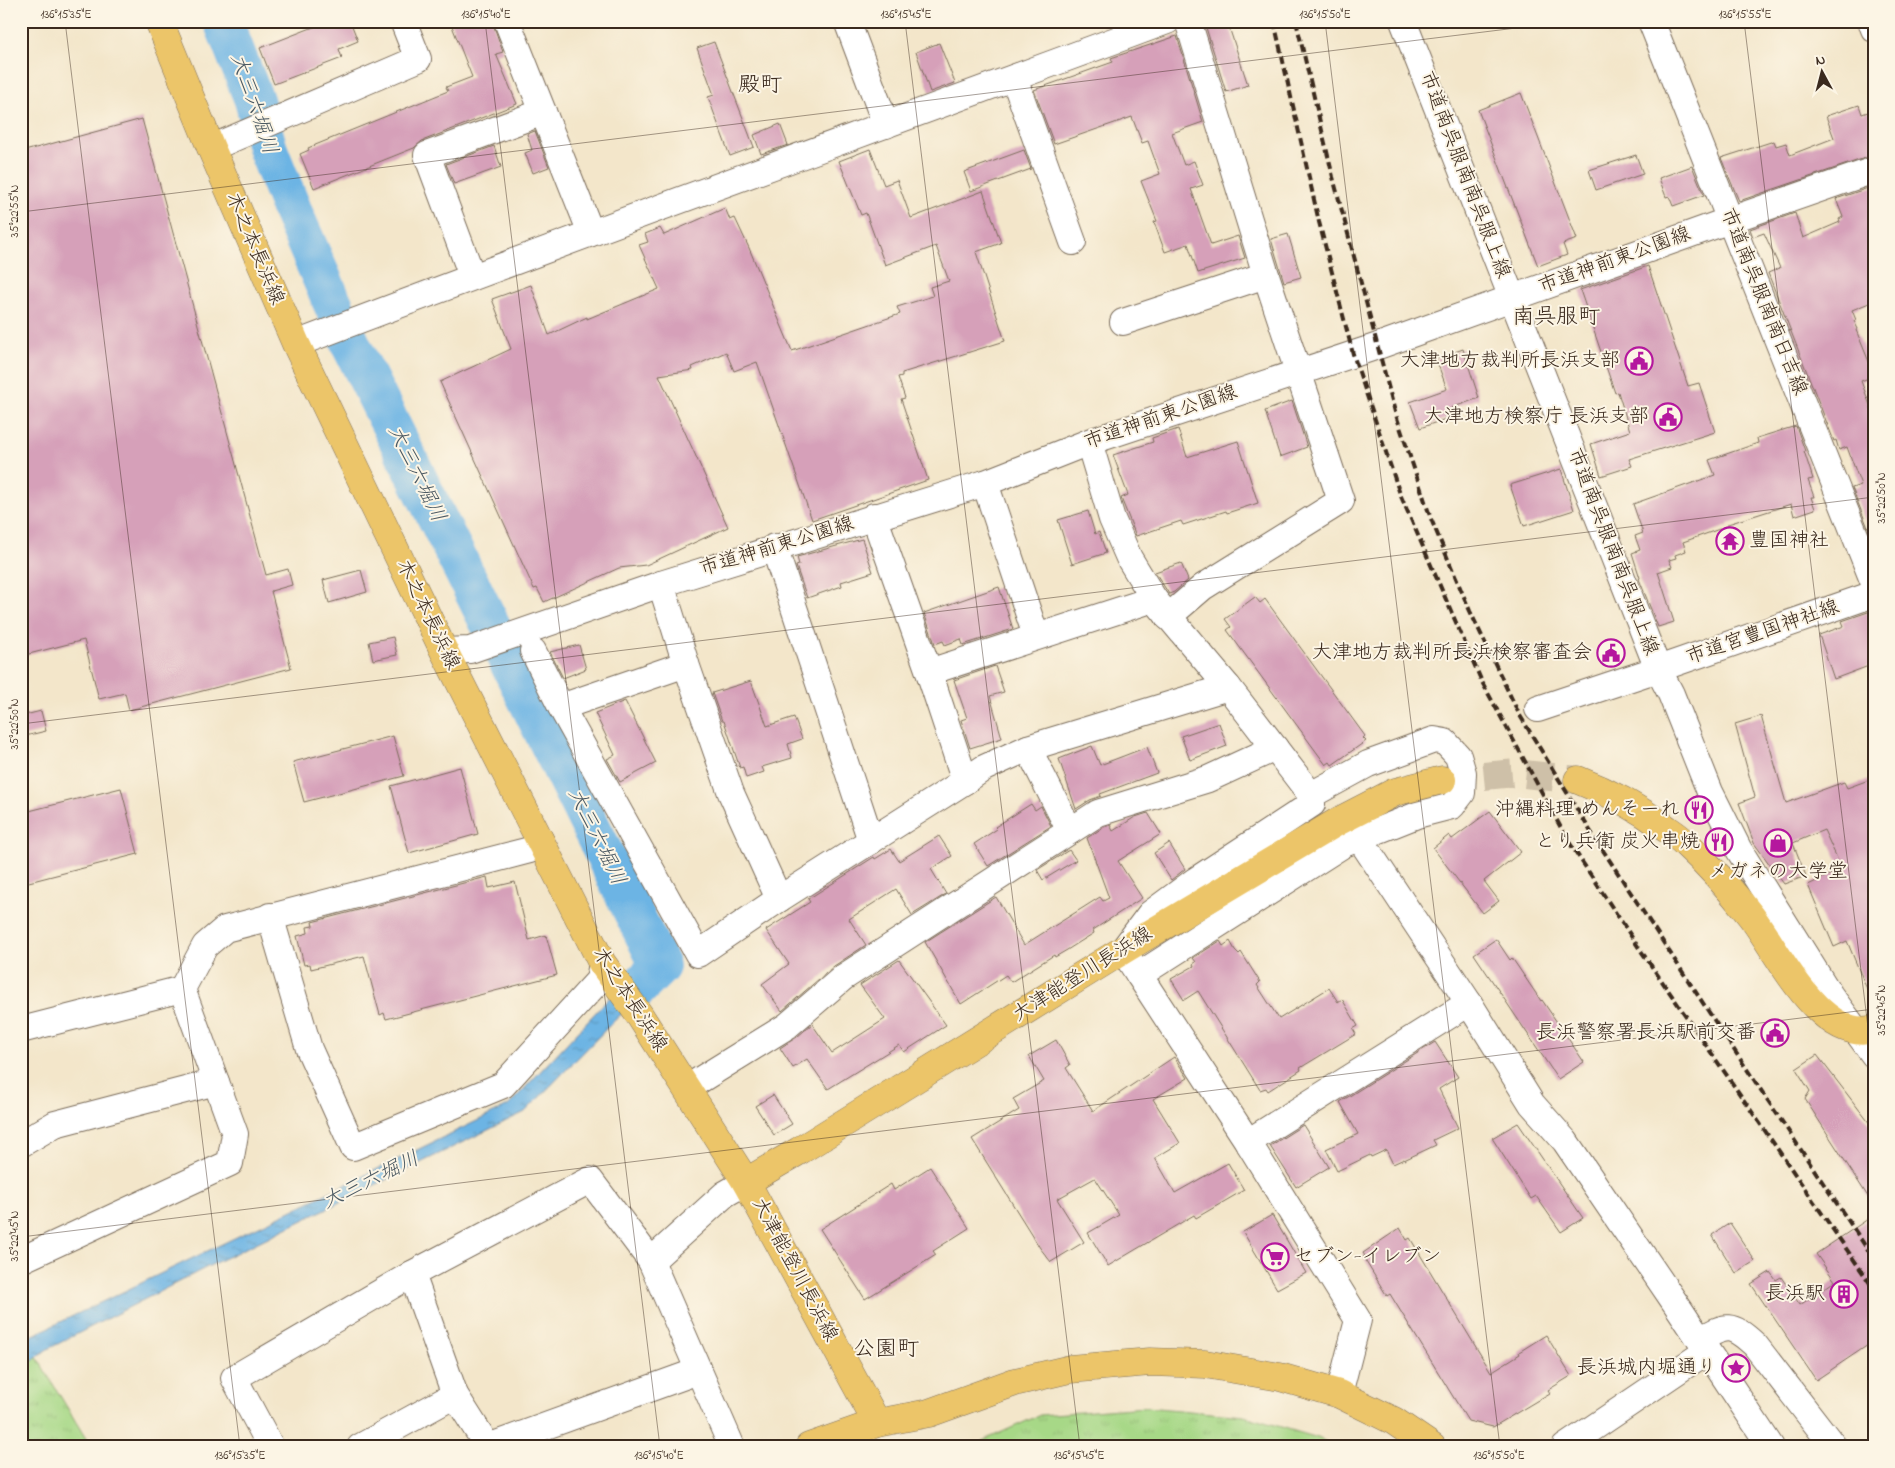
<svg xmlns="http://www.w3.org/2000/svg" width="1895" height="1468" viewBox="0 0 1895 1468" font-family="'Indie Flower','Klee One',sans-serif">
<defs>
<pattern id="park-tufts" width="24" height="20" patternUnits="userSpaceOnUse" patternTransform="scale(1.25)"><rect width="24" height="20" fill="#a7d887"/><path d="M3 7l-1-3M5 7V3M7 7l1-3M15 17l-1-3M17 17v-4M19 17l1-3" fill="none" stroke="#91ba74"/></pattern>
<pattern id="water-ripples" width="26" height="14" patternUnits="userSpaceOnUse" patternTransform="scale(1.25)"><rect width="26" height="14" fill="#6cb4e4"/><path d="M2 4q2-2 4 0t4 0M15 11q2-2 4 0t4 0" fill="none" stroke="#5a93b8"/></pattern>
</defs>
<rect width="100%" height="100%" fill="#fcf5e5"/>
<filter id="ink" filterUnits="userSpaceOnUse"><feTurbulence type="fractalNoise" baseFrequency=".02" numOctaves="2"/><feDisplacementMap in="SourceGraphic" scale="10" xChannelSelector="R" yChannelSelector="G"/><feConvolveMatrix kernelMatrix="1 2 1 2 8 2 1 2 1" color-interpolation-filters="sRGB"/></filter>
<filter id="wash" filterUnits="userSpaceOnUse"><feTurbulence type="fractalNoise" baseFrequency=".0096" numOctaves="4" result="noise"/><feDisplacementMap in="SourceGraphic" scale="20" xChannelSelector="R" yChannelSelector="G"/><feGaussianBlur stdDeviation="1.12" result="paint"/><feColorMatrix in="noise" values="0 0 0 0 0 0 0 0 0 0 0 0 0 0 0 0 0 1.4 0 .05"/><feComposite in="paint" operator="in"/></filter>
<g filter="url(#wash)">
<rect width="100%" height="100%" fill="#f3e6ca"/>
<g fill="url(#park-tufts)" stroke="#718152">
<polygon points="21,1331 91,1447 21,1447"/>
<polygon points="1146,1407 1244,1416 1318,1438 1337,1447 969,1447 1040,1415"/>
</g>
<polygon fill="url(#water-ripples)" stroke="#546f81" points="658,937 675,963 612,1023 525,1112 219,1261 46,1350 21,1370 21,1341 508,1106 639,966 641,953"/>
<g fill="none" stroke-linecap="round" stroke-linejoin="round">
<polyline stroke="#6cb4e4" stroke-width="40" points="223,21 254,100 268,150 293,213 352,347 660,966 638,988"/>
</g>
<g id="blocks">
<g fill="#d6a0b9">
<polygon points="329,21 350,21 358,41 339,49 342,58 274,84 260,48"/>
<polygon points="450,21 492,21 503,52 496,54 517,104 422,141 414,148 314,188 300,154 309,150 308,148 448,91 446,87 472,77"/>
<polygon points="1204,21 1227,21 1248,85 1226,92"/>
<polygon points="1177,36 1203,122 1172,133 1184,165 1194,161 1203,185 1191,189 1211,245 1238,236 1245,258 1198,273 1188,244 1165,252 1154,222 1157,221 1141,181 1160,174 1148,141 1142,143 1132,117 1054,144 1034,90 1113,62 1111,58"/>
<polygon points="714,42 754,147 730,156 708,97 714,95 697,48"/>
<polygon points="939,43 955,83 930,92 916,52"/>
<polygon points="1521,93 1577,239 1563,244 1567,255 1538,266 1478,110"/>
<polygon points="1859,105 1862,114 1874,110 1874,155 1739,201 1721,158 1774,141 1776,146 1786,143 1790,155 1834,138 1826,116"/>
<polygon points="142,119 266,575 288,569 292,585 271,591 291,668 129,710 125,693 99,699 84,640 21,656 21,152"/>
<polygon points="780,124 788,145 761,154 754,135"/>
<polygon points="535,131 549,167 533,173 525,153 532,150 527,134"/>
<polygon points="494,146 501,167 454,184 446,164"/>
<polygon points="870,149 884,185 897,180 911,218 983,191 1001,243 976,252 1005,341 902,373 902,376 898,377 905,398 901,399 928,480 812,520 757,362 734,371 726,352 692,367 693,370 659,375 728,527 646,565 619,568 544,602 537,588 534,589 440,382 511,349 492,299 531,285 549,335 587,317 587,319 659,289 639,245 648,242 645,234 660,228 664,235 725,208 730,220 735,218 749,248 792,351 900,314 897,307 933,296 930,287 949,281 936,246 885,265 866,213 861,215 839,161"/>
<polygon points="1024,150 1031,169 971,191 964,172"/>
<polygon points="1636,155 1643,174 1596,190 1589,170"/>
<polygon points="1692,166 1704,195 1673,206 1669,196 1666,197 1659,178"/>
<polygon points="1874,186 1874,301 1852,310 1856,320 1854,321 1858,329 1856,330 1874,374 1874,376 1861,381 1874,416 1873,540 1852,488 1861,485 1847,447 1839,450 1836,440 1834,441 1768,273 1780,268 1764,233 1753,237 1750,229 1795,213 1803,238 1840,222 1839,219 1843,217 1836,199"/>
<polygon points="1288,234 1301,277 1284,282 1271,239"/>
<polygon points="1648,266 1688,386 1699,383 1715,432 1629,459 1632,466 1601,476 1591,444 1630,431 1618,392 1615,393 1580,290"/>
<polygon points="1463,349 1479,398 1451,408 1454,416 1420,428 1410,402 1447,389 1436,359"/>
<polygon points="1292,401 1307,447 1280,457 1265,411"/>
<polygon points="1796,426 1805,451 1804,451 1813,479 1808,480 1814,497 1811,497 1815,509 1794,516 1791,504 1728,524 1728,526 1683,542 1686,551 1675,555 1676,558 1669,560 1672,567 1658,572 1674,622 1658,627 1639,579 1640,578 1632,553 1640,550 1635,536 1643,533 1633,504 1715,475 1709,460 1758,443 1757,438"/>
<polygon points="1178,429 1187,457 1238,441 1258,503 1227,513 1226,511 1183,525 1181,521 1136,536 1121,498 1128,495 1113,455 1153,442 1152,438"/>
<polygon points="1561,469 1574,510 1524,526 1510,485"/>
<polygon points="1088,511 1095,534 1099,532 1106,553 1072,564 1058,520"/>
<polygon points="862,539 873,572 841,582 842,586 807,598 796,566 799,565 797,557"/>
<polygon points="1181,563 1188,580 1174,592 1169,594 1155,572"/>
<polygon points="361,570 367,592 329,603 323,580"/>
<polygon points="999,587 1013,629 963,645 961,639 945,645 943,641 935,644 924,613"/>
<polygon points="1255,597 1260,603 1265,599 1365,736 1363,738 1366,741 1332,765 1330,762 1326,765 1227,630 1231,627 1225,619"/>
<polygon points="1874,610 1874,664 1834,679 1819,635 1844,626 1842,621"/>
<polygon points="393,637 397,655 373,660 369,642"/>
<polygon points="579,645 586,669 563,678 550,652"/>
<polygon points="995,666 1004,692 990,696 1002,738 970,748 961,720 967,718 954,680"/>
<polygon points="751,681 767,726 794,717 802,739 788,744 792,758 762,767 764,772 746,778 743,767 740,768 724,721 722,721 712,693"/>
<polygon points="625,701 656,763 620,782 607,759 615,755 595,713"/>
<polygon points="41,711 46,731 21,737 21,716"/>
<polygon points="1761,716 1786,803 1844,782 1847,788 1874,778 1874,1006 1847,941 1834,947 1808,885 1842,869 1824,830 1793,843 1806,876 1784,884 1754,843 1739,803 1755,797 1735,724"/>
<polygon points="1219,723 1227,746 1190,760 1181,736"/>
<polygon points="393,736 404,776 304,802 293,762"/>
<polygon points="1092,746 1100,765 1147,747 1157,773 1100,794 1101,796 1090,800 1076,809 1059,759"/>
<polygon points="460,767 478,834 409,853 391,786"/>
<polygon points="121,788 138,854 21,884 21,813"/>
<polygon points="1031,804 1035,810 1041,806 1051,826 988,866 974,844 997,829 995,827"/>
<polygon points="1490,811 1521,852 1484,881 1499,901 1483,913 1433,848 1449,835 1452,839"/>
<polygon points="1148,813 1161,834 1118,861 1142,898 1093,930 1094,933 1067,950 1055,957 1054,955 1011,982 1006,975 961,1004 925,942 996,897 1024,945 1100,897 1103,901 1109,898 1087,838 1104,827 1110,825 1113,831 1135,817"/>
<polygon points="939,836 952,856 931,869 946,894 912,915 896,889 849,919 866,945 834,966 782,1011 762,984 789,964 766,930 810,902 808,899 874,857 875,859 891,849 899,861"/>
<polygon points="1169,843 1185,869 1171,880 1154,853"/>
<polygon points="1069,850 1076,860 1043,880 1037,870"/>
<polygon points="487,877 489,888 515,882 529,940 546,935 557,975 386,1019 384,1013 380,1015 364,956 311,969 310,964 304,965 297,936 308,933 307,927 313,926 312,922"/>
<polygon points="1496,939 1510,960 1512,958 1541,1001 1542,1000 1584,1062 1558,1079 1474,954"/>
<polygon points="1220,941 1223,946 1230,941 1235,950 1239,954 1241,952 1260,982 1257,985 1279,1019 1329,988 1338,1002 1342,999 1358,1026 1353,1029 1356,1034 1300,1068 1301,1070 1268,1091 1266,1088 1260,1090 1198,991 1184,1000 1171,979 1194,966 1193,964 1196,962 1193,958"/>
<polygon points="899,960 946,1025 904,1052 899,1045 828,1089 807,1059 793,1068 780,1048 797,1037 812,1024 832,1053 885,1019 860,985"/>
<polygon points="1056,1040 1070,1065 1066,1068 1093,1111 1174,1057 1188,1078 1153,1099 1180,1143 1155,1158 1175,1193 1228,1163 1244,1190 1196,1218 1194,1215 1108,1266 1088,1233 1119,1215 1095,1178 1057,1199 1084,1242 1051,1262 1040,1248 972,1139 1019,1110 1013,1099 1044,1081 1029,1056"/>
<polygon points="1435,1042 1458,1077 1439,1089 1458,1128 1433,1140 1436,1145 1404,1160 1404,1159 1393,1164 1386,1150 1371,1157 1370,1155 1337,1171 1326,1149 1358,1134 1340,1102"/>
<polygon points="1817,1055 1874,1129 1874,1206 1805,1099 1810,1091 1796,1069"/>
<polygon points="773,1095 792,1124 774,1135 755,1106"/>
<polygon points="1518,1123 1583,1218 1561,1232 1536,1196 1531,1199 1492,1138"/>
<polygon points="1303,1125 1329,1167 1296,1187 1270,1146"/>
<polygon points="930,1167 969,1228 933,1251 936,1255 865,1299 820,1229 891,1184 894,1190"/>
<polygon points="1272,1215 1306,1273 1277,1289 1243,1232"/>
<polygon points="1874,1215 1874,1341 1816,1380 1751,1284 1770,1272 1776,1280 1781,1277 1800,1305 1835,1281 1816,1254"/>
<polygon points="1730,1223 1755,1261 1736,1273 1712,1235"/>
<polygon points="1400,1228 1407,1240 1410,1238 1491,1372 1520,1354 1519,1352 1546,1335 1571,1376 1548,1390 1550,1393 1493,1427 1468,1421 1390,1294 1387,1296 1363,1257 1365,1256 1363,1253"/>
</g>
</g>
</g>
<g filter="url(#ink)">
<use href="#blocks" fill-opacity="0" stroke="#7b6c5a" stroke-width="1"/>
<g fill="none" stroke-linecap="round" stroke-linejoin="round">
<polyline stroke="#cec0a8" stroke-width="28" stroke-dasharray="28 14" stroke-linecap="butt" points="1442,780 1515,773 1578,780"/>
<g stroke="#7b6c5a" stroke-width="28">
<g id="minor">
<polyline points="507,21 591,233"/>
<polyline points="847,21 886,125"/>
<polyline points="1403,21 1658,669 1671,694 1710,792 1739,850 1830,995 1874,1055"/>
<polyline points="1651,21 1874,583"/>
<polyline points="1871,21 1874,29"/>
<polyline points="1014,78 1073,242"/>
<polyline points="211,148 418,59 403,21"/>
<polyline points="472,276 427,155 543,112"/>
<polyline points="1123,322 1266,275"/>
<path d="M296 344C585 233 877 129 1167 21"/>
<polyline points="1089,442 1112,519 1129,558 1154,599 1228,687 1311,795 1368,764 1434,740 1445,742 1458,756 1463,773 1462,793 1452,806 1417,815 1344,844 1139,975 1123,950 1150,914 1196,880 1312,804 1311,795"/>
<polyline points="985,483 1036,636"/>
<polyline points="874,516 929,672 965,781 984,768 1028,748 1070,831"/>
<polyline points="774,547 871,841"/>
<polyline points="661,584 686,664 731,793 779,899"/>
<polyline points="1168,617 1203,587 1341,501 1266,275 1188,21"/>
<polyline points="444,651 470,650 661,584 985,483 1089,442 1378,346 1730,220 1874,170"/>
<polyline points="533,651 561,707"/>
<polyline points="686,664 561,707 698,954 779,899 965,781"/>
<polyline points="929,672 1154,599"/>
<polyline points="1538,709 1658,669 1874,594"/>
<polyline points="1028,748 1228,687"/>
<polyline points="1360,839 1469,1003 1532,1104 1565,1141 1680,1310 1771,1447"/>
<polyline points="270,916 309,1049 353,1147 503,1085 599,980 602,963"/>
<polyline points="1139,975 1248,1142 1358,1320 1339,1394"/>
<polyline points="21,1030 182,989"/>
<polyline points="687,1088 787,1026 844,977 1098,813 1208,779 1275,748"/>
<polyline points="1248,1142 1469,1003"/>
<polyline points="21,1144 55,1124 216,1082"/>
<polyline points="21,1260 230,1163 235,1134 182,989 205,946 225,929 530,850 540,840"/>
<polyline points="651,1261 732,1447"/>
<polyline points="412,1274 455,1395 488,1447"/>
<path d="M1700 1340C1726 1324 1731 1323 1755 1345L1834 1447"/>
<polyline points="271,1447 234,1378 412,1274 590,1180 651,1261 725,1194 746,1182"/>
<polyline points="360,1447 455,1395"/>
<polyline points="488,1447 698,1371"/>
<polyline points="1565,1447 1707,1351"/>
</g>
</g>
<g stroke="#7b6c5a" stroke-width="29">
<g id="major">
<polyline points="159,21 211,148 296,344 444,651 602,963 640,1016 746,1182 877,1423"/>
<path d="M1578 780C1609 792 1637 807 1664 827 1671 832 1679 837 1685 843 1709 865 1731 890 1751 916 1778 951 1820 1044 1874 1029"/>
<polyline points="746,1182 799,1151 1123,950 1339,821 1395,792 1442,780"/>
<polyline points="809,1447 877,1423 929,1413 1015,1382 1070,1369 1150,1362 1205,1364 1280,1377 1339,1394 1394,1421 1432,1447"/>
</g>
</g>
<use href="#minor" stroke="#fff" stroke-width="26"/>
<use href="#major" stroke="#ecc569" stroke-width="28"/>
<g stroke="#3b2a1e" stroke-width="4" stroke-dasharray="8 4" stroke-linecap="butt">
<polyline points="1274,21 1319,222 1353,354 1400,494 1482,682 1567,839 1637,945 1874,1289"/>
<polyline points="1296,21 1333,177 1395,412 1431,519 1470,611 1519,714 1591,832 1716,1023 1874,1259"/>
</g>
</g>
</g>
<path fill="none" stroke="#3b2a1e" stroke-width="1" stroke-opacity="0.45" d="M65 21 240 1447M485 21 660 1447M905 21 1080 1447M1325 21 1500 1447M1744 21 1874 1076M21 212 1573 21M21 724 1874 497M21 1237 1874 1009"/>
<defs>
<g id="civic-ring" transform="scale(1.4375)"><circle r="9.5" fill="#fcf5e5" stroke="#b5179e" stroke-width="1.5"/><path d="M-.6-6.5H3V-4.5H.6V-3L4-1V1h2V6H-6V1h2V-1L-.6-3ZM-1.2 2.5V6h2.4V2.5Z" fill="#b5179e"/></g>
<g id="temple-ring" transform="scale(1.4375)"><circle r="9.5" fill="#fcf5e5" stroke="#b5179e" stroke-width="1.5"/><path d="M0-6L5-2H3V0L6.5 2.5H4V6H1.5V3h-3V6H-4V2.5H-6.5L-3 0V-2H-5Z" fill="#b5179e"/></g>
<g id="restaurant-ring" transform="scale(1.4375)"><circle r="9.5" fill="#fcf5e5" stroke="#b5179e" stroke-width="1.5"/><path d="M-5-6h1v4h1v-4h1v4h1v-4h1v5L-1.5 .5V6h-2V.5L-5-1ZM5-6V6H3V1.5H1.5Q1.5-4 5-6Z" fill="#b5179e"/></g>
<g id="shop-ring" transform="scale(1.4375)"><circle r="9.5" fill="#fcf5e5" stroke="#b5179e" stroke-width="1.5"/><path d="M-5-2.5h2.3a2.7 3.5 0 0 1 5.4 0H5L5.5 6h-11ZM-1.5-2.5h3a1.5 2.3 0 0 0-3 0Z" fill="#b5179e"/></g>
<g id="supermarket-ring" transform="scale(1.4375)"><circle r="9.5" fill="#fcf5e5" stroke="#b5179e" stroke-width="1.5"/><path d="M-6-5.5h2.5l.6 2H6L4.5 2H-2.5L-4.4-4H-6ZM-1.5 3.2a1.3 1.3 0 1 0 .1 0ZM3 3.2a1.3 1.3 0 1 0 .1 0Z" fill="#b5179e"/></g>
<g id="building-ring" transform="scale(1.4375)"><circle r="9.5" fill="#fcf5e5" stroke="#b5179e" stroke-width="1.5"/><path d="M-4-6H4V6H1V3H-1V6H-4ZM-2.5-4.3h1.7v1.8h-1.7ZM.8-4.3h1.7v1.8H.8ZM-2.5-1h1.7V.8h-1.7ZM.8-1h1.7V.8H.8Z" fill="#b5179e"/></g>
<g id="sight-ring" transform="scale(1.4375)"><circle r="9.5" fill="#fcf5e5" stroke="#b5179e" stroke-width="1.5"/><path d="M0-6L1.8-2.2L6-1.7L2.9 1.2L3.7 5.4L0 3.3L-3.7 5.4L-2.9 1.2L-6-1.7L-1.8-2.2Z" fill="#b5179e"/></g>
</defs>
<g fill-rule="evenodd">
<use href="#civic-ring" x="1639" y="361"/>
<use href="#civic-ring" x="1668" y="417"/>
<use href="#temple-ring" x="1730" y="541"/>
<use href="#civic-ring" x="1611" y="653"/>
<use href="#restaurant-ring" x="1699" y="810"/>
<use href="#restaurant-ring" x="1719" y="842"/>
<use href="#shop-ring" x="1778" y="843"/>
<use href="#civic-ring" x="1775" y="1033"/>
<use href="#supermarket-ring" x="1275" y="1257"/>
<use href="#building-ring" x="1844" y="1294"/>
<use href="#sight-ring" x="1736" y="1368"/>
</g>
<g text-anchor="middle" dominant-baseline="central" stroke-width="4" stroke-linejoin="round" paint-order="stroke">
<g font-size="20" fill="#3b2a1e" stroke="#fcf5e5">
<text transform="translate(1464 175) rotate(69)">市道南呉服南南呉服上線</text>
<text transform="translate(254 249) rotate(67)">木之本長浜線</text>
<text transform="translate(1615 261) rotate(-20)">市道神前東公園線</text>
<text transform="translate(1763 302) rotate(68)">市道南呉服南南日吉線</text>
<text transform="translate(1161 418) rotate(-19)">市道神前東公園線</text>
<text transform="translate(777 547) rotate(-17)">市道神前東公園線</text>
<text transform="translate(1612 552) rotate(69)">市道南呉服南南呉服上線</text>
<text transform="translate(427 615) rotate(64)">木之本長浜線</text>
<text transform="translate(1763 633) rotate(-19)">市道宮豊国神社線</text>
<text transform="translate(1083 975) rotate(-32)">大津能登川長浜線</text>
<text transform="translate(629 1000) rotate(57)">木之本長浜線</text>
<text transform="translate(794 1270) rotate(62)">大津能登川長浜線</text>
</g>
<g font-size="20" fill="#3b2a1e" stroke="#fcf5e5" text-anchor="end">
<text x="1620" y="361">大津地方裁判所長浜支部</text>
<text x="1649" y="417">大津地方検察庁 長浜支部</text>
<text x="1749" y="541" text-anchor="start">豊国神社</text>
<text x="1592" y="653">大津地方裁判所長浜検察審査会</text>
<text x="1680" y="810">沖縄料理 めんそーれ</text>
<text x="1700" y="842">とり兵衛 炭火串焼</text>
<text x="1778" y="872" text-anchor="middle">メガネの大学堂</text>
<text x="1756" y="1033">長浜警察署長浜駅前交番</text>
<text x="1294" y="1257" text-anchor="start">セブン-イレブン</text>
<text x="1825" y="1294">長浜駅</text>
<text x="1717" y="1368">長浜城内堀通り</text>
</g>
<g font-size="21" font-style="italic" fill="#4c5a63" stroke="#fcf5e5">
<text transform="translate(253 104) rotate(71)">大三六堀川</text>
<text transform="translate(416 474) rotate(64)">大三六堀川</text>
<text transform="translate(596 837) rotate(64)">大三六堀川</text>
<text transform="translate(371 1181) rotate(-26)">大三六堀川</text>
</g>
<g font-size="22" fill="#3b2a1e" stroke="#fcf5e5">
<text x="760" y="86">殿町</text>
<text x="1556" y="318">南呉服町</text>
<text x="886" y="1350">公園町</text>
</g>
</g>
<rect width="1895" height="1468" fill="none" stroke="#fcf5e5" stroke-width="55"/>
<g transform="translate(1822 72) rotate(353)" stroke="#fcf5e5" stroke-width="4" paint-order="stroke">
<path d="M0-4L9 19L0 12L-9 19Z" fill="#3b2a1e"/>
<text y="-8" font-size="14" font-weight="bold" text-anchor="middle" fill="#3b2a1e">N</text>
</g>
<rect x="28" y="28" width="1840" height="1412" fill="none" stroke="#3b2a1e" stroke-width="2"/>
<g font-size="12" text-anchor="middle" fill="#3b2a1e">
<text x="66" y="18">136°15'35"E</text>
<text x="486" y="18">136°15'40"E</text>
<text x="906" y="18">136°15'45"E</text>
<text x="1325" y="18">136°15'50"E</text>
<text x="1745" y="18">136°15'55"E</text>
<text transform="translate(14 211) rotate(-90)" y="4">35°22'55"N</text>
<text transform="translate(1881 498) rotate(-90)" y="4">35°22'50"N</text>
<text transform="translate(14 724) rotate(-90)" y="4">35°22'50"N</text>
<text transform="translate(1881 1010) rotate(-90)" y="4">35°22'45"N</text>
<text transform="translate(14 1236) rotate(-90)" y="4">35°22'45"N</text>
<text x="240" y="1459">136°15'35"E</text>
<text x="659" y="1459">136°15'40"E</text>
<text x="1079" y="1459">136°15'45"E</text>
<text x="1499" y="1459">136°15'50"E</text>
</g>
</svg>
